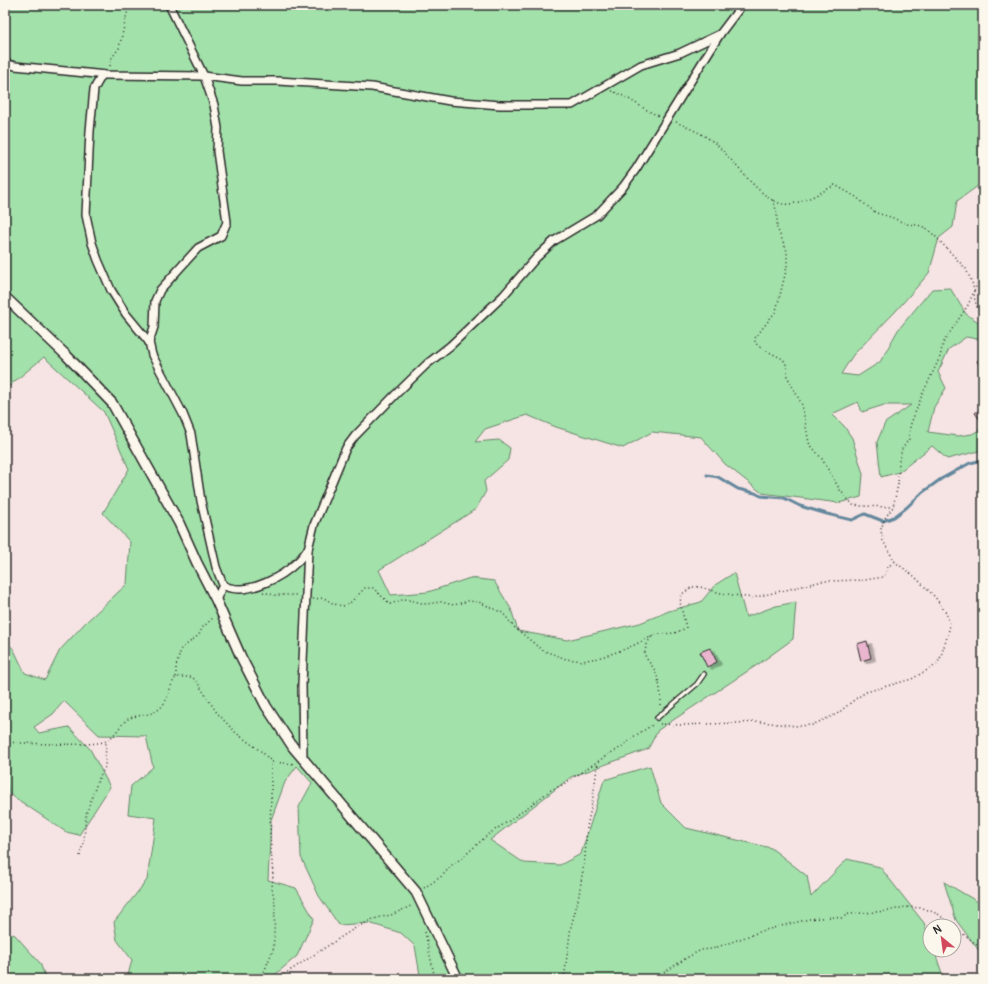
<svg xmlns="http://www.w3.org/2000/svg" width="988" height="984" viewBox="0 0 988 984" font-family="Pangolin,sans-serif">
<defs>
<filter id="shadow"><feDropShadow dx="4.5" dy="2.5" stdDeviation="0" flood-color="#0004"/></filter>
</defs>
<rect width="100%" height="100%" fill="#f6e3e3"/>
<filter id="ink" filterUnits="userSpaceOnUse"><feTurbulence type="fractalNoise" baseFrequency=".025" numOctaves="2"/><feDisplacementMap in="SourceGraphic" scale="8" xChannelSelector="R" yChannelSelector="G"/><feConvolveMatrix kernelMatrix="1 2 1 2 8 2 1 2 1" color-interpolation-filters="sRGB"/></filter>
<g filter="url(#ink)">
<g fill="#a2e1aa" stroke="#66866a">
<polygon points="5,5 983,5 983,170 982,183 957,201 953,227 939,238 929,273 895,312 853,355 841,374 858,376 880,362 898,330 932,289 950,288 966,314 983,325 983,340 966,337 949,349 938,372 946,388 934,407 928,432 958,436 972,434 983,428 983,450 947,459 932,446 899,472 881,477 877,442 885,423 911,405 884,405 862,412 858,402 832,414 844,426 852,438 863,474 861,497 839,503 762,493 725,464 701,437 652,432 623,448 556,427 527,415 485,429 475,442 499,440 510,448 508,460 484,481 486,491 476,509 379,570 391,595 428,592 470,578 494,581 511,609 518,631 567,640 640,623 669,611 701,602 715,585 734,573 746,617 776,606 796,602 793,639 760,663 658,730 648,749 571,777 490,840 524,863 560,865 581,854 604,780 650,766 661,803 686,828 771,848 807,876 811,897 847,859 880,867 924,923 930,939 930,950 934,950 944,979 419,979 420,975 415,946 401,933 369,923 339,925 319,896 301,857 299,807 312,783 297,766 285,782 271,820 268,880 296,888 314,919 297,956 270,979 127,979 132,960 117,940 114,922 147,880 156,818 128,814 131,786 153,767 146,736 99,735 64,701 53,714 34,727 39,733 69,727 90,749 110,787 79,835 66,832 8,793 5,770 5,639 14,650 25,673 45,680 60,650 85,623 127,584 130,542 103,513 129,469 104,412 44,357 9,386 5,387"/>
<polygon points="944,882 983,905 983,956 956,920"/>
<polygon points="5,932 15,935 40,963 46,979 5,979"/>
</g>
<g fill="none" stroke-linecap="round" stroke-linejoin="round">
<polyline stroke="#63879c" stroke-width="3" points="707,475 718,477 738,489 755,493 761,496 784,498 800,506 827,514 852,520 865,514 883,521 894,517 906,508 923,492 941,479 970,463 983,460"/>
</g>
<g fill="#eab5ce" stroke="#2b2b2b" filter="url(#shadow)">
<polygon points="983,357 983,372 977,361"/>
<polygon points="981,409 983,412 983,420 981,421 975,413"/>
<polygon points="867,641 871,658 861,661 857,644"/>
<polygon points="710,648 717,662 707,667 700,652"/>
</g>
<g fill="none" stroke-linecap="round" stroke-linejoin="round">
<g stroke="#2b2b2b" stroke-width="6">
<polyline id="service" points="657,718 697,684 704,674"/>
</g>
<g stroke="#2b2b2b" stroke-width="10">
<g id="minor">
<polyline points="169,5 204,76 214,105 218,128 217,151 227,222 221,236 198,248 160,290 155,301 154,327 149,342 152,355 183,414 191,434 201,501 216,567 223,585 216,600"/>
<polyline points="5,63 15,66 106,75 204,76 242,81 278,81 372,87 450,101 500,105 572,105 641,65 680,53 720,34 742,5"/>
<polyline points="102,75 94,89 90,131 86,215 92,243 98,260 111,290 126,314 149,342"/>
<path d="M223 585C225 586 228 588 231 588 251 593 282 577 296 563 301 559 304 554 308 549"/>
<polyline points="303,759 302,684 308,549 314,525 346,448 355,436 396,394 427,364 450,346 503,296 536,258 554,241 597,215 623,187 636,169 720,34"/>
</g>
</g>
<g stroke="#2b2b2b" stroke-width="12">
<polyline id="tertiary" points="5,297 67,356 112,403 179,523 197,563 216,600 241,657 266,706 293,747 416,892 458,979"/>
</g>
<g stroke="#2b2b2b" stroke-width="1.5" stroke-dasharray="1 3" stroke-linecap="butt">
<polyline points="982,5 983,8"/>
<polyline points="110,66 111,59 119,48 129,5"/>
<path d="M611 91C628 96 642 109 659 116"/>
<path d="M676 122C689 128 704 134 716 144 733 159 761 201 783 204 798 206 822 192 835 185L856 197 876 213 891 217 906 224 918 225 926 228 935 236 966 269 973 285 975 301 983 323"/>
<polyline points="773,200 777,213 777,228 787,251 787,267 776,311 755,338 755,343 763,349 783,359 787,366 787,376 802,405 809,443 822,459 840,490 853,505 861,506 892,507"/>
<polyline points="263,592 275,595 298,595"/>
<polyline points="313,599 324,598 334,604 343,606 351,602 365,588 373,588 390,604 405,599 426,604 441,602 454,605 468,601 479,602 503,613 514,627 542,650 566,659 583,661 605,656 628,648 657,634 675,633 686,628 680,602 682,594 692,587 700,587 721,593 752,598 823,581 865,580 883,577 886,573 888,566 894,563"/>
<path d="M651 637C648 642 644 649 645 655 646 659 651 664 654 669 660 681 661 693 661 706"/>
<polyline points="176,677 176,667 181,649 199,635 202,628 214,617"/>
<polyline points="660,724 682,725 761,722 797,726 812,725 837,714 854,700 866,692 912,679 936,665 940,659 948,634 950,624 946,613 935,597 914,576 895,562 882,539 881,529 885,518 893,507 898,485 899,460 902,449 909,439 910,426 922,395 940,357 943,343 968,305 983,271"/>
<path d="M5 742C20 743 96 747 106 741 116 736 120 723 130 718 140 714 151 716 159 709 169 702 168 687 176 677H192L197 682 217 713 236 733 262 752 272 762 295 764"/>
<polyline points="80,856 84,839 86,814 98,780 105,767 106,741"/>
<polyline points="424,888 442,876 452,865 463,857 490,833 509,821 551,790 562,785 609,754 622,747 633,737 654,724"/>
<polyline points="954,927 975,943 983,953"/>
<polyline points="425,932 435,979"/>
<polyline points="261,979 273,950 274,937 275,904 272,888 273,877 270,833 271,794 271,766 272,762"/>
<polyline points="277,979 352,930 373,919 391,915 413,905"/>
<polyline points="564,979 571,926 578,901 585,857 587,827 592,803 598,762"/>
<polyline points="654,979 688,957 701,950 712,949 765,930 809,919 832,917 841,918 849,914 888,911 905,907 923,908 938,914 953,926"/>
</g>
<use href="#service" stroke="#fbf7ec" stroke-width="3.5"/>
<use href="#minor" stroke="#fbf7ec" stroke-width="7"/>
<use href="#tertiary" stroke="#fbf7ec" stroke-width="9"/>
</g>
</g>
<rect width="988" height="984" fill="none" stroke="#fbf7ec" stroke-width="20"/>
<rect x="10" y="10" width="968" height="964" fill="none" stroke="#2b2b2b" stroke-width="1.5" filter="url(#ink)"/>
<g transform="translate(942 938) rotate(331)"><circle r="19" fill="#fbf7ec" stroke="#a8a59f"/>
<path d="M0-3L7 15L0 10L-7 15Z" fill="#d1495b"/>
<text y="-6" font-size="11" font-weight="bold" text-anchor="middle" fill="#2b2b2b">N</text>
</g>
</svg>
